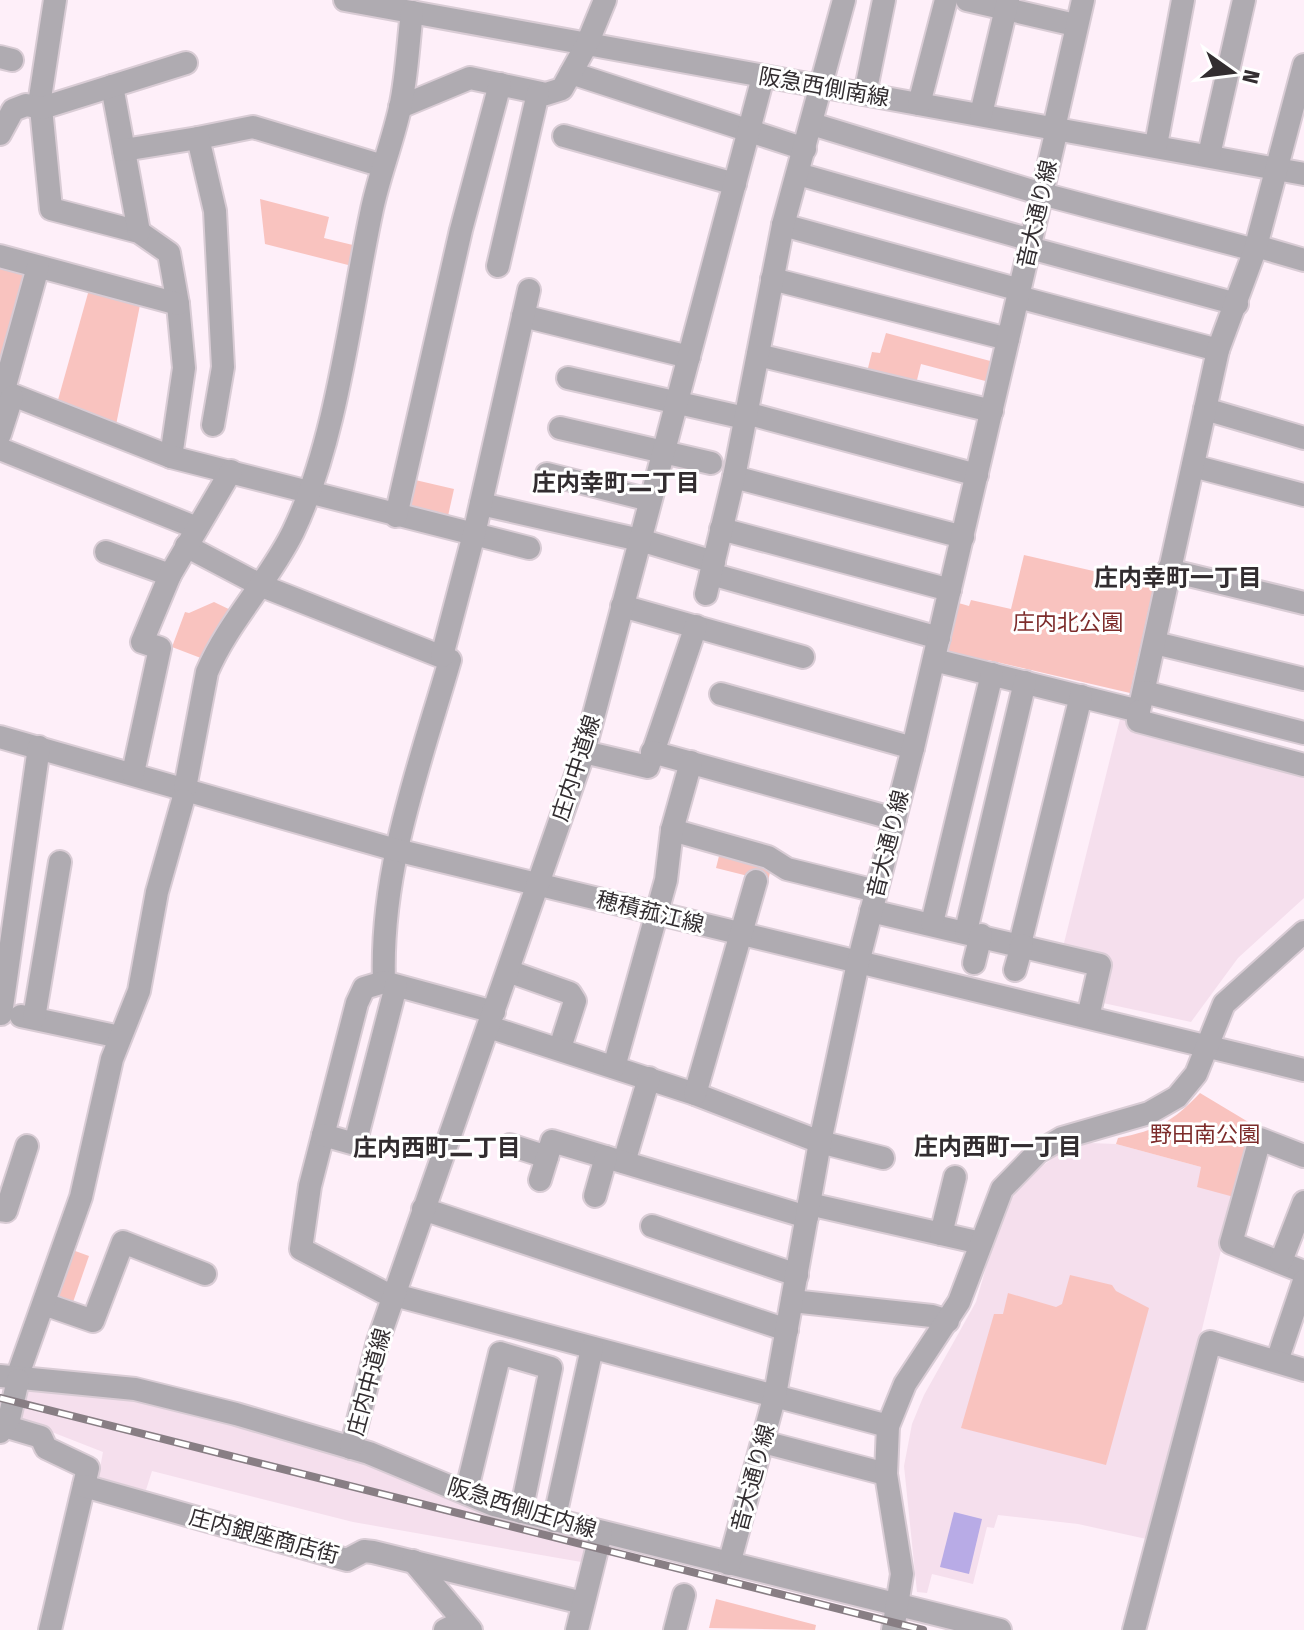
<svg xmlns="http://www.w3.org/2000/svg" width="1304" height="1630" viewBox="0 0 1304 1630" font-family="'Fira Sans Condensed','Noto Sans JP',sans-serif">
<rect width="100%" height="100%" fill="#feeff9"/>
<g fill="#f5dfed">
<polygon points="1120,719 1304,769 1304,898 1238,958 1191,1022 1103,1003 1100,995 1107,963 1062,951"/>
<polygon points="1090,1143 1116,1144 1201,1167 1234,1197 1151,1540 1078,1524 998,1515 994,1528 987,1527 973,1584 932,1574 927,1593 917,1592 904,1466 912,1424 924,1395 976,1302 998,1226 1012,1198 1033,1173 1065,1149"/>
<polygon points="22,1387 119,1394 282,1435 593,1541 587,1563 353,1522 152,1471 146,1490 98,1479 103,1452 16,1418"/>
</g>
<g fill="#f9c3bf">
<polygon points="260,199 329,217 324,238 361,247 356,267 265,244"/>
<polygon points="0,261 30,269 0,380"/>
<polygon points="90,286 141,300 115,430 56,407"/>
<polygon points="886,333 994,362 989,382 921,364 915,388 866,376 872,352 880,353"/>
<polygon points="411,479 454,489 446,525 408,515"/>
<polygon points="1024,555 1154,585 1130,693 988,660 983,665 950,657 946,641 955,602 969,606 971,600 1011,609"/>
<polygon points="214,602 239,614 206,660 172,647 185,612 189,613"/>
<polygon points="721,848 771,868 768,881 716,868"/>
<path d="M1200 1093 1255 1126 1234 1197 1197 1187 1201 1167 1116 1144 1118 1138C1158 1130 1172 1122 1200 1093Z"/>
<polygon points="67,1248 89,1256 71,1308 49,1300"/>
<polygon points="1070,1275 1112,1285 1116,1291 1149,1308 1106,1465 961,1428 994,1314 1003,1314 1008,1293 1056,1307 1062,1304"/>
<polygon points="716,1599 816,1625 815,1630 709,1628"/>
</g>
<polygon fill="#b8abe6" points="954,1512 982,1519 969,1574 940,1567"/>
<g fill="none" stroke-linecap="round" stroke-linejoin="round">
<g stroke="#d9ccd5" stroke-width="26">
<g id="minor">
<polyline points="55,0 40,98 51,209 139,232 169,253 178,304 184,368 171,457"/>
<polyline points="345,0 1304,174"/>
<polyline points="967,0 1075,25"/>
<polyline points="0,57 12,60"/>
<polyline points="571,73 805,149"/>
<polyline points="112,86 139,232"/>
<polyline points="865,94 884,0"/>
<polyline points="919,104 946,0"/>
<polyline points="400,107 470,78 546,94 562,89 587,44 605,0"/>
<polyline points="981,114 1008,0"/>
<polyline points="812,124 1042,194 1255,250"/>
<polyline points="0,134 13,110 26,105 42,108 186,63"/>
<polyline points="564,136 735,184"/>
<polyline points="198,138 253,127 383,166"/>
<polyline points="1156,145 1183,0"/>
<polyline points="124,150 198,138 215,211 223,367 213,425"/>
<polyline points="1209,155 1244,0"/>
<polyline points="798,174 1031,240"/>
<polyline points="783,225 1020,290"/>
<polyline points="1256,246 1304,260"/>
<polyline points="1030,248 1237,304"/>
<polyline points="0,256 178,304"/>
<polyline points="498,266 538,93"/>
<polyline points="772,279 1008,339"/>
<polyline points="1018,297 1218,350"/>
<polyline points="523,316 689,357"/>
<polyline points="758,355 992,411"/>
<polyline points="568,378 745,418"/>
<polyline points="0,390 171,457 529,548"/>
<polyline points="3,393 38,267"/>
<polyline points="1205,409 1304,438"/>
<polyline points="746,413 977,475"/>
<polyline points="560,428 711,463"/>
<polyline points="0,434 12,397"/>
<polyline points="0,449 197,528"/>
<polyline points="1193,466 1304,495"/>
<polyline points="547,474 650,500"/>
<polyline points="734,477 963,537"/>
<polyline points="481,504 640,540 714,562"/>
<polyline points="396,516 461,230 500,84"/>
<polyline points="721,529 950,590"/>
<path d="M186 546 262 586 450 660C419 767 380 870 384 982L494 1012"/>
<polyline points="106,552 170,575"/>
<polyline points="1168,570 1304,603"/>
<polyline points="711,574 939,638"/>
<polyline points="706,594 734,477 783,225 844,0"/>
<polyline points="622,606 803,657"/>
<polyline points="1155,643 1304,679"/>
<polyline points="442,656 474,534 529,290"/>
<polyline points="934,660 1139,711 1218,350 1255,250 1304,65"/>
<polyline points="1144,692 1304,733"/>
<polyline points="721,694 913,748"/>
<polyline points="1139,711 1138,721 1304,765"/>
<polyline points="0,737 396,850 1304,1070"/>
<polyline points="584,752 648,767 696,626"/>
<polyline points="652,752 895,819"/>
<polyline points="133,773 160,648 142,642 170,575 231,471"/>
<path d="M185 788 207 672C228 622 269 581 293 532 337 440 350 314 371 214 378 178 392 144 400 108 407 77 408 44 412 12"/>
<polyline points="672,830 768,857 787,869 876,891"/>
<polyline points="871,911 1100,965 1088,1017"/>
<polyline points="932,923 992,674"/>
<polyline points="966,931 1025,682"/>
<polyline points="1020,944 1081,696"/>
<polyline points="974,963 981,935"/>
<polyline points="1015,970 1022,945"/>
<polyline points="508,971 570,993 575,1001 560,1048"/>
<polyline points="384,982 364,988 357,1003 310,1186 301,1249 383,1292 888,1426"/>
<polyline points="1,1014 39,747"/>
<polyline points="21,1016 120,1037"/>
<polyline points="34,1018 60,862"/>
<polyline points="489,1027 695,1094 820,1142 883,1158"/>
<polyline points="614,1067 666,880 672,830 691,762"/>
<polyline points="695,1094 756,881"/>
<polyline points="323,1135 355,1144 396,986"/>
<polyline points="510,1145 547,1157"/>
<polyline points="1304,1156 1260,1139 1231,1243 1304,1272"/>
<polyline points="624,1162 649,1078"/>
<polyline points="540,1180 552,1141 807,1217"/>
<polyline points="595,1196 606,1157"/>
<polyline points="809,1204 981,1243"/>
<polyline points="423,1209 787,1330"/>
<polyline points="0,1210 6,1211 27,1146"/>
<polyline points="652,1226 797,1275"/>
<polyline points="941,1234 955,1177"/>
<polyline points="1281,1261 1304,1202"/>
<polyline points="792,1301 932,1316 948,1321"/>
<polyline points="44,1304 93,1321 123,1242 205,1274"/>
<polyline points="1277,1361 1304,1281"/>
<polyline points="20,1369 81,1197 112,1059 139,991 157,892 183,800"/>
<polyline points="0,1376 135,1389 236,1414 369,1453 494,1505 1000,1630"/>
<polyline points="4,1426 41,1437 46,1448 88,1468 50,1630"/>
<polyline points="0,1432 9,1419 18,1380"/>
<polyline points="763,1442 886,1474"/>
<polyline points="351,1448 378,1341 584,752 763,77"/>
<polyline points="84,1486 347,1560 364,1551 373,1552 583,1603"/>
<polyline points="466,1493 500,1353 551,1368 521,1512"/>
<polyline points="554,1521 592,1348"/>
<polyline points="413,1561 471,1630"/>
<polyline points="729,1564 775,1395 820,1142 858,963 913,748 1056,133 1056,119 1083,0"/>
<polyline points="445,1630 463,1621"/>
<polyline points="577,1630 601,1533"/>
<polyline points="675,1630 684,1595"/>
<polyline points="893,1630 902,1574 886,1474 888,1426 905,1384 959,1302 1002,1189 1038,1152 1062,1138 1149,1113 1177,1097 1196,1074 1224,1004 1304,932"/>
<polyline points="1134,1630 1210,1342 1304,1370"/>
</g>
</g>
<use href="#minor" stroke="#afabb1" stroke-width="22"/>
<g stroke="#887e84" stroke-width="8">
<polyline id="rail" points="0,1398 923,1630"/>
</g>
<use href="#rail" stroke="#fff" stroke-width="5" stroke-dasharray="15" stroke-linecap="butt"/>
</g>
<g text-anchor="middle" dominant-baseline="central" stroke-width="6" stroke-linejoin="round" paint-order="stroke">
<g font-size="22" fill="#322d30" stroke="#fff">
<text transform="translate(824 87) rotate(10)">阪急西側南線</text>
<text transform="translate(1037 214) rotate(-77)">音大通り線</text>
<text transform="translate(576 768) rotate(-72)">庄内中道線</text>
<text transform="translate(888 844) rotate(-76)">音大通り線</text>
<text transform="translate(650 912) rotate(14)">穂積菰江線</text>
<text transform="translate(369 1382) rotate(-75)">庄内中道線</text>
<text transform="translate(753 1478) rotate(-75)">音大通り線</text>
<text transform="translate(522 1508) rotate(17)">阪急西側庄内線</text>
<text transform="translate(264 1536) rotate(15)">庄内銀座商店街</text>
</g>
<g font-size="22" fill="#7d2c2b" stroke="#fff">
<text x="1068" y="622">庄内北公園</text>
<text x="1205" y="1134">野田南公園</text>
</g>
<g font-size="24" font-weight="bold" fill="#322d30" stroke="#fff">
<text x="616" y="483">庄内幸町二丁目</text>
<text x="1178" y="578">庄内幸町一丁目</text>
<text x="998" y="1147">庄内西町一丁目</text>
<text x="437" y="1148">庄内西町二丁目</text>
</g>
</g>
<g transform="translate(1232 72) rotate(104)" stroke="#ffffff" stroke-width="6" paint-order="stroke">
<path d="M0-6L14 30L0 20L-14 30Z" fill="#322d30"/>
<text y="-12" font-size="22" font-weight="bold" text-anchor="middle" fill="#322d30">N</text>
</g>
</svg>
